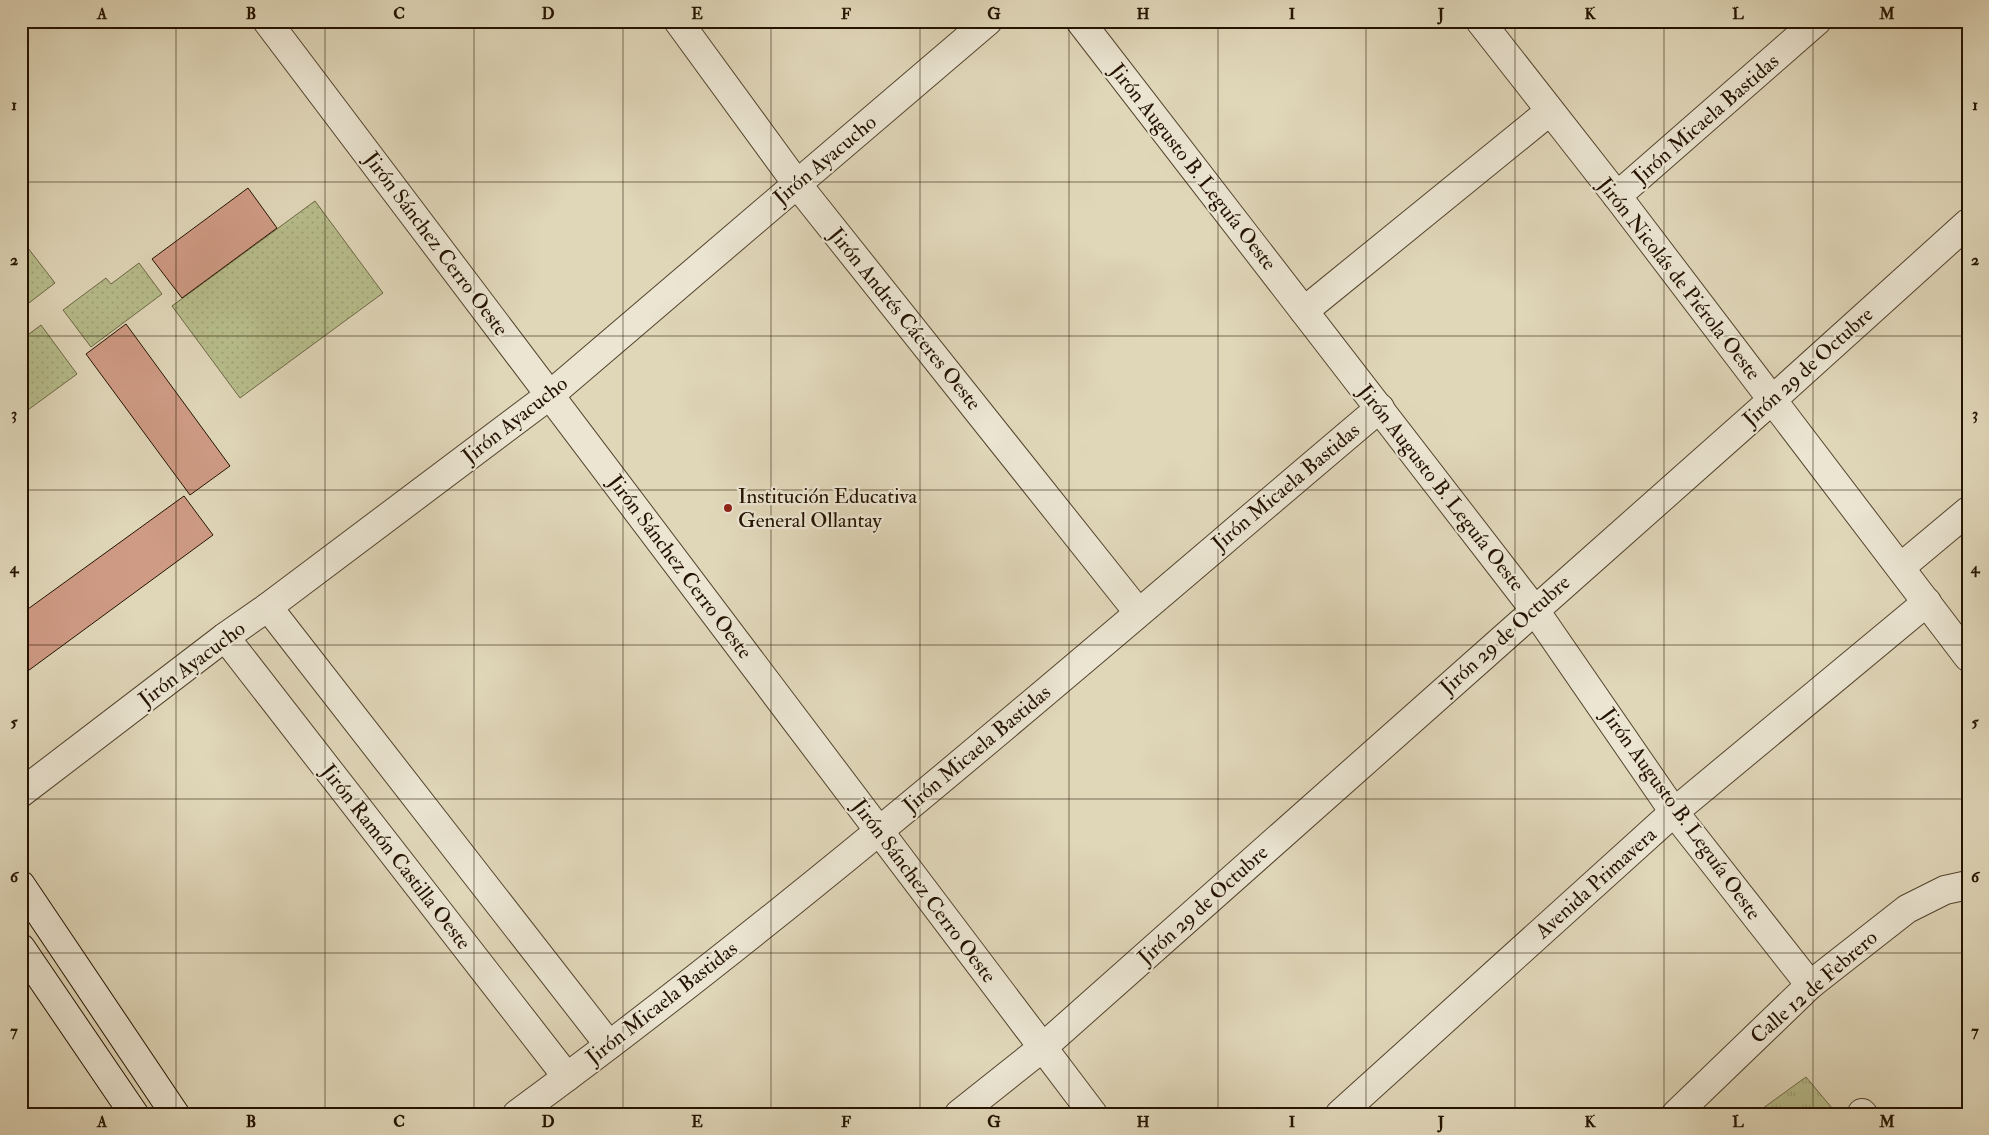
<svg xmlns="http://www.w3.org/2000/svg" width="1989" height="1135" viewBox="0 0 1989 1135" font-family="'IM FELL Double Pica',serif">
<defs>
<pattern id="grass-dots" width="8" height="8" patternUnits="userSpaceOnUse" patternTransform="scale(1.25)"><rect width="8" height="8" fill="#b7bd8c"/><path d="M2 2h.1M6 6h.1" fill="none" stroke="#9da277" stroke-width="1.8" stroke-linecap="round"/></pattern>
<pattern id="park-tufts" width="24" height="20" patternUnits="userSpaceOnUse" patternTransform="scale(1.25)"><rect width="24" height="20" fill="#b7bd8c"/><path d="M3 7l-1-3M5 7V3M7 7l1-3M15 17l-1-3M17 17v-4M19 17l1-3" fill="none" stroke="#9da277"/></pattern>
</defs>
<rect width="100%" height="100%" fill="#e0d7b9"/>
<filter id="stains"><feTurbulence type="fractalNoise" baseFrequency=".004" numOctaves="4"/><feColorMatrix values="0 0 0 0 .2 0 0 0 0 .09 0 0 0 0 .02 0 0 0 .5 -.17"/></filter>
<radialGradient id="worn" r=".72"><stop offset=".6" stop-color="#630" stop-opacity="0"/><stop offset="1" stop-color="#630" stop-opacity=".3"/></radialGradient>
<g fill="url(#grass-dots)" stroke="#6e6846">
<polygon points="315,201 383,293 240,398 172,306"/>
<polygon points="21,239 55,283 21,309"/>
<polygon points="139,263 162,294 91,347 63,310 106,278 111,284"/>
<polygon points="41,325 77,374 21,415 21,340"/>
</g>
<polygon fill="url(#park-tufts)" stroke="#6e6846" points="1806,1077 1837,1114 1755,1114"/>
<g fill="#cf9b85" stroke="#241300">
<polygon points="248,188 277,228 182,298 152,259"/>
<polygon points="126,324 230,466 190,495 86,354"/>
<polygon points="184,496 213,535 21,676 21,614"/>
</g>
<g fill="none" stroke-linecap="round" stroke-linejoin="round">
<g stroke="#53442e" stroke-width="30">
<g id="minor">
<polyline points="267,21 1093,1114"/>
<polyline points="678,21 797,184 1138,612"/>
<polyline points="1080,21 1534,609 1674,812 1810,985"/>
<polyline points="1480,21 1617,196 1968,657"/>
<polyline points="1617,196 1817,21"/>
<polyline points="1304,311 1550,111"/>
<polyline points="1901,567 1968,511"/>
<polyline points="268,607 609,1045"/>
<polyline points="225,637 567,1077"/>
<polyline points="21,793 225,637 268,607 550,395 988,21"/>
<polyline points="1862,1113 1863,1114"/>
<path d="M517 1114C817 894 1096 648 1380 408"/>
<polyline points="959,1114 1042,1048 1772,400 1968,223"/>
<polyline points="1340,1114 1674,812 1927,602"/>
<polyline points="1676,1114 1810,985 1907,909 1945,890 1968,885"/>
</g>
</g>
<g stroke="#241300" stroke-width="30">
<g id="secondary">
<polyline points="21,885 175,1114"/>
<polyline points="21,948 134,1114"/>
</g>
</g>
<use href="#minor" stroke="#ebe5d2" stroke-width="28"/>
<use href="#secondary" stroke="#ebe5d2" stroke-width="28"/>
</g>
<path fill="none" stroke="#241300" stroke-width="1" stroke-opacity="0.55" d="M176 21V1114M325 21V1114M474 21V1114M623 21V1114M771 21V1114M920 21V1114M1069 21V1114M1218 21V1114M1366 21V1114M1515 21V1114M1664 21V1114M1813 21V1114M21 182H1968M21 336H1968M21 490H1968M21 645H1968M21 799H1968M21 953H1968"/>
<circle fill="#8f2418" stroke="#ebe5d2" stroke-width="2" cx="728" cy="508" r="5"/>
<g text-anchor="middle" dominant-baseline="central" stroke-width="4.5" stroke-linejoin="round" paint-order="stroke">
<g font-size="21" fill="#241300" stroke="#ebe5d2">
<text transform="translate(1706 119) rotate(-41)">Jirón Micaela Bastidas</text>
<text transform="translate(825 160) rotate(-40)">Jirón Ayacucho</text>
<text transform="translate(1193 167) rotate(52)">Jirón Augusto B. Leguía Oeste</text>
<text transform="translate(436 244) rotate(53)">Jirón Sánchez Cerro Oeste</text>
<text transform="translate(1679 279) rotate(52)">Jirón Nicolás de Piérola Oeste</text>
<text transform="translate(905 319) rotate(51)">Jirón Andrés Cáceres Oeste</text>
<text transform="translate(1808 367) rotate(-42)">Jirón 29 de Octubre</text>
<text transform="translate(515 420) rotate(-38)">Jirón Ayacucho</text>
<text transform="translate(1286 487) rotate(-40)">Jirón Micaela Bastidas</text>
<text transform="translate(1441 488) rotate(52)">Jirón Augusto B. Leguía Oeste</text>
<text transform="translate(680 567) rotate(53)">Jirón Sánchez Cerro Oeste</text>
<text transform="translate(1505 635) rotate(-42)">Jirón 29 de Octubre</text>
<text transform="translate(192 664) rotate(-37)">Jirón Ayacucho</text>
<text transform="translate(977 749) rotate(-40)">Jirón Micaela Bastidas</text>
<text transform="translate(1681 814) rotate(54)">Jirón Augusto B. Leguía Oeste</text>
<text transform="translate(396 857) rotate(52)">Jirón Ramón Castilla Oeste</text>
<text transform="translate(1596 883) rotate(-42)">Avenida Primavera</text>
<text transform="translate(924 891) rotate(53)">Jirón Sánchez Cerro Oeste</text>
<text transform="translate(1203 905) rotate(-42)">Jirón 29 de Octubre</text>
<text transform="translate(1814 987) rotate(-41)">Calle 12 de Febrero</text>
<text transform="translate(662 1003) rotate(-38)">Jirón Micaela Bastidas</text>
</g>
<g font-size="21" fill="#241300" stroke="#ebe5d2" text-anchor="start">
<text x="738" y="496">Institución Educativa<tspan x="738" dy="24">General Ollantay</tspan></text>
</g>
</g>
<rect width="1989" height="1135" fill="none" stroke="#e0d7b9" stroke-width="55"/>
<rect x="28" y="28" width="1934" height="1080" fill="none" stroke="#241300" stroke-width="2"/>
<g font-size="16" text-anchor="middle" font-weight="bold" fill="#241300">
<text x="102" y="19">A</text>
<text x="251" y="19">B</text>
<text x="399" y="19">C</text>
<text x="548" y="19">D</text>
<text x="697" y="19">E</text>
<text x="846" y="19">F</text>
<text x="994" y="19">G</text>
<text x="1143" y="19">H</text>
<text x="1292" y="19">I</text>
<text x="1441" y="19">J</text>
<text x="1590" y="19">K</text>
<text x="1738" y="19">L</text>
<text x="1887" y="19">M</text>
<text x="14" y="110">1</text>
<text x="1975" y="110">1</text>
<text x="14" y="265">2</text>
<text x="1975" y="265">2</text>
<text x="14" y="419">3</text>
<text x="1975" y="419">3</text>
<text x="14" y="573">4</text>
<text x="1975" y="573">4</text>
<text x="14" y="727">5</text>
<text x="1975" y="727">5</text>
<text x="14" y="882">6</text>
<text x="1975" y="882">6</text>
<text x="14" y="1036">7</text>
<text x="1975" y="1036">7</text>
<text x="102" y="1127">A</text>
<text x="251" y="1127">B</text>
<text x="399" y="1127">C</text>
<text x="548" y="1127">D</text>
<text x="697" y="1127">E</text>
<text x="846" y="1127">F</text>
<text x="994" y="1127">G</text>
<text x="1143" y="1127">H</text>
<text x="1292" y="1127">I</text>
<text x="1441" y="1127">J</text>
<text x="1590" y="1127">K</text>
<text x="1738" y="1127">L</text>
<text x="1887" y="1127">M</text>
</g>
<rect width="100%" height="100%" filter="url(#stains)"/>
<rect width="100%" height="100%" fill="url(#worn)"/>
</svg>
